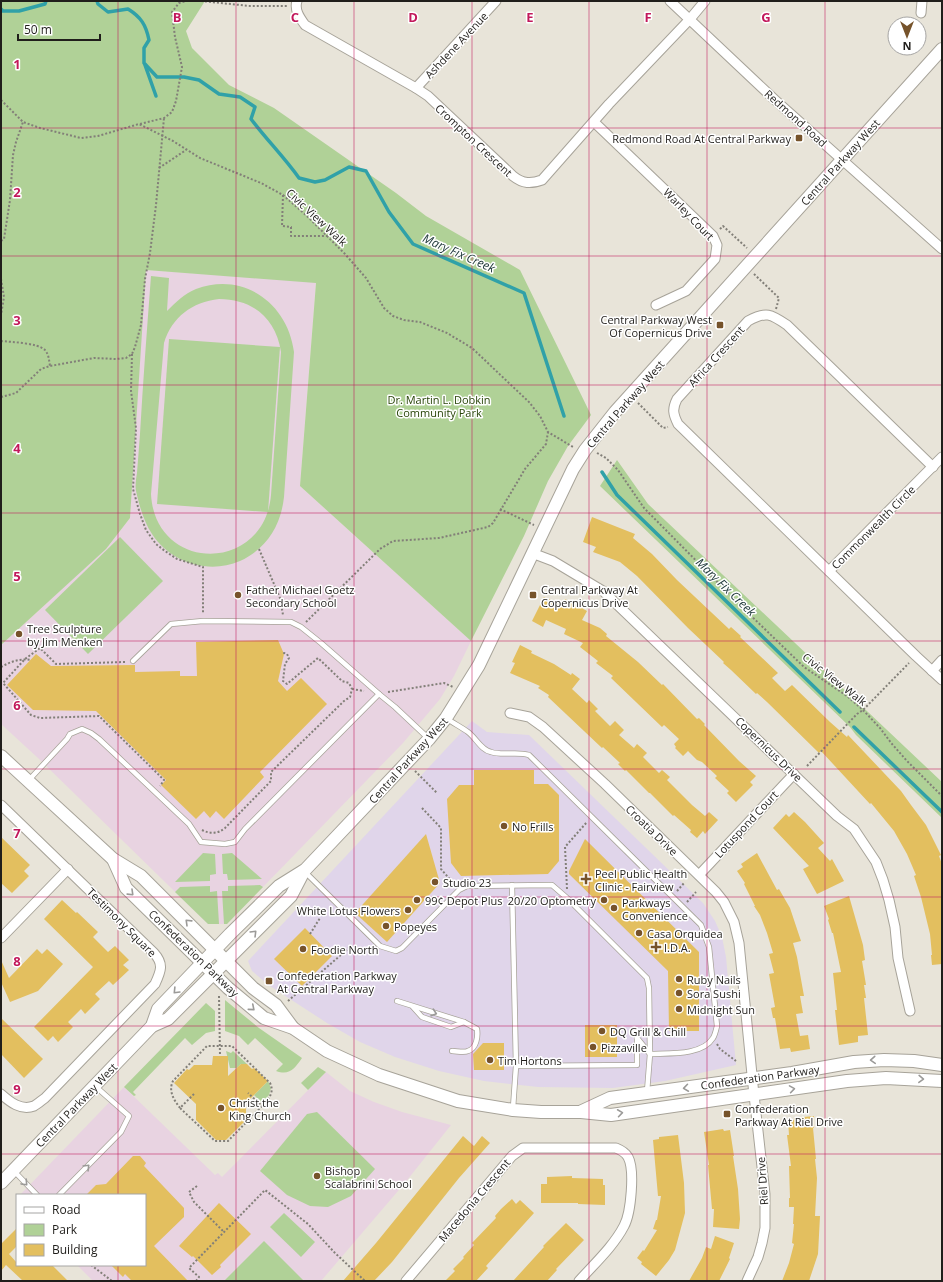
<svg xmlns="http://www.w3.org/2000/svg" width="943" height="1282" viewBox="0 0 943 1282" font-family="'Open Sans',sans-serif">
<rect width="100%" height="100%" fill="#e8e4d9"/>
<polygon fill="#e0d5ea" points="472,721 487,732 529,735 703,903 715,921 722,937 726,957 736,1065 665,1081 613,1088 538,1087 484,1081 439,1071 395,1057 360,1042 327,1023 270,986 252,971 248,961"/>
<g fill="#e8d3e1">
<polygon points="145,270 316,282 300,486 471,641 454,676 440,699 403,743 227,924 208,924 38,758 1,724 1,645 106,549 130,518"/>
<polygon points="326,1072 350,1091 374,1102 402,1112 451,1125 404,1184 321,1281 93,1281 77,1265 145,1265 145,1195 20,1195 124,1087 215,1175 218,1173 222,1177"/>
</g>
<g fill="#b0d197" fill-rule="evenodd">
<polygon points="1,1 205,1 186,31 192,48 229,85 274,108 396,193 426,216 520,270 591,415 568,446 548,481 524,536 471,641 300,486 316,283 146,270 130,518 106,549 1,645"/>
<path d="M151 276 169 278 167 311C176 302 184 294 196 289 244 271 288 304 294 352L284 497C281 526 266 549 240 561 208 575 170 562 152 534 144 522 139 505 136 491 135 486 136 479 137 473 138 460 139 447 140 434 143 381 147 329 151 276ZM219 299C252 299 276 318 281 352L271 495C264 574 155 573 151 494L164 343C172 317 192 302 219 299Z"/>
<polygon points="169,339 280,347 268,512 157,504"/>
<polygon points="617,460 648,504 942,782 942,818 856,735 850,727 600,486"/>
<polygon points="120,537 163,581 88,654 45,610"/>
<polygon points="203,853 215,854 216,874 210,875 210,881 175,882"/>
<polygon points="232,853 262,879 228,880 227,874 223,874 222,854"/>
<polygon points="260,885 263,887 227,924 224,924 222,891 228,891 228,886"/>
<polygon points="210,886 210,892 217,891 219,924 208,924 175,892 180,887"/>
<path d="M225 1000 259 1028 302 1058C295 1068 290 1076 276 1071L283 1064 255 1038 248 1045 239 1036 225 1031Z"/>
<polygon points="206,1003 215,1011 215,1031 206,1033 192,1045 185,1038 133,1092 136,1095 134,1096 124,1087"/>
<polygon points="226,1051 231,1053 233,1051 247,1064 241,1064 237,1068 230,1068"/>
<polygon points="318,1067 326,1072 308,1090 301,1083"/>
<polygon points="268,1081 271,1088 269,1095 262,1103 254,1095"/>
<polygon points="317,1112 375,1169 351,1196 328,1207 310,1206 287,1195 260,1171 307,1114"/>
<polygon points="284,1213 315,1242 301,1257 270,1227"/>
<polygon points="264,1241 304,1281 224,1281"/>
</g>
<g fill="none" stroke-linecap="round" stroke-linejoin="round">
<g stroke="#30a1a8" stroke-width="3.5">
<path d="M97 1 98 4 108 12 128 9C141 17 146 25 149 40L144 48V63L157 77H184L199 80 219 94 240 97 255 107 251 119C266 139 284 157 299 178L315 182 325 180 349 167 366 171 389 212 413 244 524 293 564 416"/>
<polyline points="1,9 3,11 19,11 45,4 46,1"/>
<polyline points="145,65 156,96"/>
<polyline points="602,472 617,495 840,712"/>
<polyline points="854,727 942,812"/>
</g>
</g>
<g fill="#e3bf5f">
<polygon points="592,517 635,534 633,538 652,554 677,580 729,629 731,627 741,636 740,637 778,673 772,678 785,691 792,685 830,722 847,737 848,735 901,791 911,805 926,825 941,855 939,856 942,864 942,964 932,965 931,955 932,955 930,934 921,897 914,876 916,875 907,854 894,831 871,803 870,804 821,751 819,753 767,702 757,693 756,694 731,670 723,663 724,662 688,628 637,576 620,562 593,552 596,547 583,542"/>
<polygon points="544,597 562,605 565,599 587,611 582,620 600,628 607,634 606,636 638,662 662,685 663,684 697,719 699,718 705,724 704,725 739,761 756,776 750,782 753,785 736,802 727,793 729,791 715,778 717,776 702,762 697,760 688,751 683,756 675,748 676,747 674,744 679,739 664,725 662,727 611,678 613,676 596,663 598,661 580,647 583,643 564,634 566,629 546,620 543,627 532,621"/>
<polygon points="278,640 284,654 278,681 287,691 301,678 327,704 260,772 264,777 224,819 216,811 210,818 204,811 196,819 161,785 166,780 96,711 33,710 7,685 36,654 51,666 135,665 135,672 180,671 180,676 197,676 196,642"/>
<polygon points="520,645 532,651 531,653 554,664 571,675 572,673 580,679 572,689 587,703 589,700 598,709 595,711 610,726 615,721 624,730 619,735 634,748 637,744 647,753 643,757 659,773 662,770 670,777 667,780 692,805 705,816 709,812 718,820 705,834 703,831 697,838 690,832 691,830 674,815 673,816 650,793 649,793 626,770 625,771 618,764 620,763 603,747 602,748 548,697 549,695 538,688 540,686 510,673 515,663 512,662"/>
<polygon points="474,770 534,770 534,784 548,784 559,795 559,861 548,874 461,876 451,863 447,799 459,785 474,785"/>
<polygon points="794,812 805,822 824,843 818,848 830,861 832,859 844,881 817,894 803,869 809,866 773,828 786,814 789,817"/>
<polygon points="426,834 440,883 387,942 355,913"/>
<polygon points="1,837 30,865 24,871 29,876 12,893 1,883"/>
<polygon points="585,839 699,952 699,1031 669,1031 668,971 569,874 569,871"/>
<polygon points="757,853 777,890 779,889 790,908 801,941 793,943 797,957 804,996 800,996 803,1013 796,1014 800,1036 808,1035 810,1049 791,1052 790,1048 780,1049 775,1018 773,1018 771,1008 775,1007 769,974 774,973 769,954 773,953 767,933 760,915 754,906 755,906 744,884 745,883 737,871 743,867 741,864"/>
<polygon points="849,896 863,945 865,960 862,961 866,985 864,985 866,998 864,998 868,1035 858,1036 858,1042 839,1045 835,1010 837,1010 833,973 841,972 833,933 832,933 828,920 829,919 824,906"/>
<polygon points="62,900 76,913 77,912 98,932 93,937 108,952 115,946 129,960 123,965 129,970 113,985 109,981 95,994 100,999 85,1014 81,1009 68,1022 73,1027 58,1042 53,1036 48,1041 34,1027 93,967 44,919"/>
<polygon points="305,928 332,956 302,986 274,959"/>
<polygon points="37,949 42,954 47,949 63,964 38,991 10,1002 1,982 1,960 9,978"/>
<polygon points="1,1018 43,1059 24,1078 1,1054"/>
<rect x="585" y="1025" width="32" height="32"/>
<polygon points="483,1043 504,1043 504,1070 474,1070 473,1054"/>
<polygon points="213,1056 228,1056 228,1076 241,1064 247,1064 252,1069 254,1068 268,1081 246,1103 246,1120 226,1140 216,1140 196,1120 196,1104 174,1083 187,1069 189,1070 194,1065 212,1065"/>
<polygon points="814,1116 814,1128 813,1128 816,1159 815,1159 817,1178 815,1216 820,1216 818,1254 809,1281 782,1281 789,1263 794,1244 792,1243 794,1224 793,1224 794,1207 789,1207 789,1198 790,1198 789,1166 791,1166 787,1135 789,1135 788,1120 794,1120 794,1118"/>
<polygon points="723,1129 724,1131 730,1130 734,1156 733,1156 738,1189 740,1219 739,1229 713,1227 714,1209 712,1209 708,1165 709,1165 704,1132"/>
<polygon points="678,1135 684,1183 685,1213 675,1250 669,1260 656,1276 641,1264 642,1262 637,1258 643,1250 644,1251 657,1230 653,1229 656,1220 657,1220 661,1196 658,1196 653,1140 659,1139 659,1137"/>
<polygon points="463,1136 474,1146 482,1136 490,1143 459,1178 392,1262 374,1281 343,1281 376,1243"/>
<polygon points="133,1156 140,1156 146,1163 144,1166 184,1208 184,1217 154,1246 188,1281 132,1281 125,1274 123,1277 111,1265 145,1265 145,1195 86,1195 96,1185 106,1184"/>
<polygon points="572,1176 572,1178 603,1179 603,1185 605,1185 605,1205 578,1204 578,1203 541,1203 541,1184 547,1184 547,1177"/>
<polygon points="512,1199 516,1204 520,1200 534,1213 486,1266 488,1268 476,1281 445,1281 455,1271 453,1269 464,1258 463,1257 474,1245 472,1243 496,1218 495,1216 501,1209"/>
<polygon points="219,1203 251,1234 220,1265 221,1267 212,1275 193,1256 192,1257 179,1246"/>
<polygon points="566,1223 584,1240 556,1269 557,1270 547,1281 513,1281 544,1247 543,1246"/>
<polygon points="17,1228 17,1246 9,1254 17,1263 17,1265 52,1265 68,1281 23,1281 6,1265 1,1271 1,1244"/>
<polygon points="715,1236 734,1243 729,1258 730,1259 719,1281 689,1281 702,1258 706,1247 711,1249"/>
</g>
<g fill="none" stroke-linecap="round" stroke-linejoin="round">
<g stroke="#a7a399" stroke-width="6">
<g id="lane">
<polyline points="133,661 171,624 203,621 291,622 301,627 321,643 379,694"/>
<path d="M446 718C453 723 461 727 468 732 476 738 481 750 491 752 503 756 517 751 529 755L701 925 709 947 717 1026C716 1030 715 1035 713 1038 702 1056 668 1053 650 1054L637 1038"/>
<polyline points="29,780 67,739 70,734 82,729 91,733 99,739 189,824 201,842 225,844 235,842 245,829 379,694 395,707 428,738"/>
<polyline points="304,871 380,946 396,951 402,948 459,890 467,886 552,885 567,898 647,978 649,988 650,1054 647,1092"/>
<polyline points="512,885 516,1066 513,1108"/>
<path d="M397 1001 464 1022 477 1029C478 1036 477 1048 468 1051 464 1053 457 1051 452 1051"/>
<polyline points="413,1007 422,1017 451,1027 464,1022"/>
<polyline points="516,1066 637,1065 637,1038"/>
<polyline points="14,1171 37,1195"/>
<polyline points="59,1195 121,1132 129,1116 95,1086"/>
</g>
</g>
<g stroke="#a7a399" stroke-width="11">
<g id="street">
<path d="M297 1C294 10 300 18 305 25L416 88 428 96 513 176C523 184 531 184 542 180L609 104 690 19 705 1"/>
<polyline points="670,1 774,99 942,249"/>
<polyline points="921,13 922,1"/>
<polyline points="416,88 496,1"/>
<polyline points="594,122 713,236 717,245 715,259 686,291 656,305"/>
<path d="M933 467 787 325C771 314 766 311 748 321L677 399C672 409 673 414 678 424L916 656 942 680"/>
<polyline points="532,553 553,561 603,591 837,816 854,829 876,862 883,880 889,900 895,927 898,958 910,1011"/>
<polyline points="829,571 942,457"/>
<polyline points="932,671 942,660"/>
<polyline points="510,713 529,717 543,727 605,784 716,892 724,902 734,922 739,943 754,1095 765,1194 765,1228 762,1243 758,1257 747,1281"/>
<path d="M1 805 154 953C164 964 161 971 155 984L45 1098C42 1100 38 1104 34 1106 21 1111 10 1102 1 1094"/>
<polyline points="699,875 794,774"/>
<polyline points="1,938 68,869"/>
<path d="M406 1281 512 1156 523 1148H616C621 1150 625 1152 628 1157 635 1170 631 1213 624 1226 613 1247 594 1264 579 1281"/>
</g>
</g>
<g stroke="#a7a399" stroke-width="14">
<g id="secondary">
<polyline points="1,756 113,859 141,876 253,988 276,1005 293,1028"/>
<polyline points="113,859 126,888 228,988 264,1018 293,1028 327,1051 379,1075 458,1101 513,1110 541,1112 581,1112 611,1115 847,1081 886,1078 942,1081"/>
<polyline points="152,1026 168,1019 291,896 304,871 429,739 446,718 479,665 573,469 585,450 615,412 942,49"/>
<polyline points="582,1111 610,1098 792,1073 854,1062 884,1060 914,1061 942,1065"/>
<polyline points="1,1183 152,1026 158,1009 230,934 279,886 303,871"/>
</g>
</g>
<g stroke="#827f78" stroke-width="2" stroke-dasharray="2 2" stroke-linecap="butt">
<polyline points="201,1 250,6 287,6"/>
<polyline points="1,100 23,122 40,128 81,138 98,136 139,124 173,141 200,158 261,183 283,195 307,216 345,254 366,278 384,308 393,316 404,320 420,322 447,333 472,348 529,402 540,416 548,432 573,447"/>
<polyline points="140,124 164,118 172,112 176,101 182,67 175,37 172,12 179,3 186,1"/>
<polyline points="159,168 186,150"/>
<polyline points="283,195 282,226 291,227 291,236 327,236"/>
<polyline points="720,229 723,226 747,248"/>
<polyline points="1,241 4,239 10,200 13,155 16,142 23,122"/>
<polyline points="754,274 779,298 776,309"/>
<polyline points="1,279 4,297 1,315"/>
<path d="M1 341C11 342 38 343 45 350 49 355 49 360 50 366"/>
<polyline points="132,354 131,391 136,428 133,489 140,514 146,530 156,544 165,551 177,559 203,567 203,614"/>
<polyline points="1,397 16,393 41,369 50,366 94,358 116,359 126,358 132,354 135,347 141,325 145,279 150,253 156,205 164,118"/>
<polyline points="638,403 663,428 668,427"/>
<polyline points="597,453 606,458 618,470 644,508 743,608 804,667 847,696 863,710 880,728 892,744 907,761 942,796"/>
<polyline points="500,509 534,525"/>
<polyline points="259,549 280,598 283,615"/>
<polyline points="306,622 380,549 393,541 439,538 488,527 493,523 525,469 546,444 548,432"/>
<polyline points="125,662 56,664 40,648 25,659 3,683 31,715 40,718 99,716 164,780 160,786"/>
<path d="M1 667C10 662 20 658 31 660"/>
<polyline points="352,689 364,691"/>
<polyline points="388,692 444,683 453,687"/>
<polyline points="807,766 857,714 863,710 909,663"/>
<polyline points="415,771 437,793"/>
<polyline points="422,808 441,828 441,869 454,884"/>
<path d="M202 830C210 834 218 834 225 828L271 781V772L344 701 350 697 352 689 349 683 342 681 318 658 287 684 283 681 285 664 289 658 287 654 284 653V654"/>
<polyline points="567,889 565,847 587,822"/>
<polyline points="677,891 685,882"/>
<polyline points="687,902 696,892"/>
<polyline points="310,934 320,918"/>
<polyline points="219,996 220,1056"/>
<polyline points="288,1001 350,947"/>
<polyline points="717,1044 720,1049 736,1061"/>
<polyline points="194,1094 180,1108 215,1141 228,1141 262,1106 248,1093"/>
<path d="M180 1108C174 1100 168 1091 173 1081L207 1046H232L270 1083C275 1093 268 1099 262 1106"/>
<polyline points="197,1186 189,1192 194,1202 224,1232"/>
<polyline points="91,1265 112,1281"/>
<polyline points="196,1281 199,1277 189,1268 265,1190 308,1224 335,1253 365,1281"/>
</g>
<use href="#lane" stroke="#fff" stroke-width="4.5"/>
<use href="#street" stroke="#fff" stroke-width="9"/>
<use href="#secondary" stroke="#fff" stroke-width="12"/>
</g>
<defs><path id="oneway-chevron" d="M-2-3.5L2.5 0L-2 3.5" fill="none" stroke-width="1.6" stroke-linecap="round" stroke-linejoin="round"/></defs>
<g stroke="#9b9a98">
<use href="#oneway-chevron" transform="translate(131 893) rotate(44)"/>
<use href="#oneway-chevron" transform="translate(188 922) rotate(-136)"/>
<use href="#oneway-chevron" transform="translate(254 933) rotate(-45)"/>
<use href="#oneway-chevron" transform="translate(176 991) rotate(134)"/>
<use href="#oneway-chevron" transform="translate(252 1008) rotate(40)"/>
<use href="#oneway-chevron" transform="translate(434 1013) rotate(18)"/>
<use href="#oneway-chevron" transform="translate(873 1060) rotate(176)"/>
<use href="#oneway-chevron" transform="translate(921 1079) rotate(2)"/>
<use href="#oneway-chevron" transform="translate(686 1088) rotate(172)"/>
<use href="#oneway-chevron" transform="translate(792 1089) rotate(-9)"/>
<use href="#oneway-chevron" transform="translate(620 1113) rotate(-8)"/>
<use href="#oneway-chevron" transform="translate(87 1167) rotate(-45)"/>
<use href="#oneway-chevron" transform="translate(25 1183) rotate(47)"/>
</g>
<path fill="none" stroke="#c2185b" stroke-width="1" stroke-opacity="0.55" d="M118 1V1195M236 1V1281M354 1V1281M472 1V1281M589 1V1281M707 1V1281M825 1V1281M1 128H942M1 256H942M1 385H942M1 513H942M1 641H942M1 769H942M1 897H942M1 1026H942M1 1154H942M118 1265V1281"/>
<g fill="#76532b" stroke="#fff" stroke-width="1.5">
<rect x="795" y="134" width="8" height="8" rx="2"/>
<rect x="716" y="321" width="8" height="8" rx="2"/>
<circle cx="238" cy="595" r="4"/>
<rect x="529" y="591" width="8" height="8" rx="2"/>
<circle cx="19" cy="634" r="4"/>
<circle cx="504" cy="826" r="4"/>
<path d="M584 873h4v4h4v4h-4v4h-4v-4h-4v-4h4z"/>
<circle cx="435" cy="882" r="4"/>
<circle cx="417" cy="900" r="4"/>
<circle cx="604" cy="900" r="4"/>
<circle cx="614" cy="908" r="4"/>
<circle cx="408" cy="910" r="4"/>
<circle cx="386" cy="926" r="4"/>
<circle cx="639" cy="933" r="4"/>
<path d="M654 941h4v4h4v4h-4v4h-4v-4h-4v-4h4z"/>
<circle cx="303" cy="949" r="4"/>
<circle cx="679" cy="979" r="4"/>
<rect x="265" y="977" width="8" height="8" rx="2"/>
<circle cx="679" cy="993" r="4"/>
<circle cx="679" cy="1009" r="4"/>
<circle cx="602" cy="1031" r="4"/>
<circle cx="593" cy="1047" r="4"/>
<circle cx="490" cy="1060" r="4"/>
<circle cx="221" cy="1108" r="4"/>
<rect x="723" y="1110" width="8" height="8" rx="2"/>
<circle cx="317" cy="1176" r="4"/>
</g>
<g text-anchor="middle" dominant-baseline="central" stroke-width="3" stroke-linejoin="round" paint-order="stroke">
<g font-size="11" fill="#201e1b" stroke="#fff">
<text transform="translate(456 45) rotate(-47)">Ashdene Avenue</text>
<text transform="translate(796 118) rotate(42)">Redmond Road</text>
<text transform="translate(474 140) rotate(43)">Crompton Crescent</text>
<text transform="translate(840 162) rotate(-48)">Central Parkway West</text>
<text transform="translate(689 214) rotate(46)">Warley Court</text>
<text transform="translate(317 217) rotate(43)">Civic View Walk</text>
<text transform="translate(716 356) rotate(-48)">Africa Crescent</text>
<text transform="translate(625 404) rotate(-49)">Central Parkway West</text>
<text transform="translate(873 527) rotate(-45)">Commonwealth Circle</text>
<text transform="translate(835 679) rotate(38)">Civic View Walk</text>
<text transform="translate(769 749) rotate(44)">Copernicus Drive</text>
<text transform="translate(408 760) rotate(-48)">Central Parkway West</text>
<text transform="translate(746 824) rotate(-47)">Lotuspond Court</text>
<text transform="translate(652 830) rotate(44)">Croatia Drive</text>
<text transform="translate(122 922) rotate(45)">Testimony Square</text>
<text transform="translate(194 953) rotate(44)">Confederation Parkway</text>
<text transform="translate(760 1077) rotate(-8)">Confederation Parkway</text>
<text transform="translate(76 1105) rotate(-46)">Central Parkway West</text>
<text transform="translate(762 1181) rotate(-94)">Riel Drive</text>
<text transform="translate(474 1200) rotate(-50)">Macedonia Crescent</text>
</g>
<g font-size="11" fill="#201e1b" stroke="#fff" text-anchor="start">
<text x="791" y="138" text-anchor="end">Redmond Road At Central Parkway</text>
<text x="712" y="319" text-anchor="end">Central Parkway West<tspan x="712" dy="13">Of Copernicus Drive</tspan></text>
<text x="246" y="589">Father Michael Goetz<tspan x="246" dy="13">Secondary School</tspan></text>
<text x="541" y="589">Central Parkway At<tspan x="541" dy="13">Copernicus Drive</tspan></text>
<text x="27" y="628">Tree Sculpture<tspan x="27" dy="13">by Jim Menken</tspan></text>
<text x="512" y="826">No Frills</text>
<text x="595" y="873">Peel Public Health<tspan x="595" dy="13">Clinic - Fairview</tspan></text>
<text x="443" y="882">Studio 23</text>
<text x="425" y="900">99¢ Depot Plus</text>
<text x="596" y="900" text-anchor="end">20/20 Optometry</text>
<text x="622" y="902">Parkways<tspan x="622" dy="13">Convenience</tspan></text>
<text x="400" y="910" text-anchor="end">White Lotus Flowers</text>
<text x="394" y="926">Popeyes</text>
<text x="647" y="933">Casa Orquidea</text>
<text x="664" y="947">I.D.A.</text>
<text x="311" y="949">Foodie North</text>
<text x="277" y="975">Confederation Parkway<tspan x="277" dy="13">At Central Parkway</tspan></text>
<text x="687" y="979">Ruby Nails</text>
<text x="687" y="993">Sora Sushi</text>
<text x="687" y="1009">Midnight Sun</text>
<text x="610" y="1031">DQ Grill &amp; Chill</text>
<text x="601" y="1047">Pizzaville</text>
<text x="498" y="1060">Tim Hortons</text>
<text x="229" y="1102">Christ the<tspan x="229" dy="13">King Church</tspan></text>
<text x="735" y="1108">Confederation<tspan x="735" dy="13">Parkway At Riel Drive</tspan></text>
<text x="325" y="1170">Bishop<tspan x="325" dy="13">Scalabrini School</tspan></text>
</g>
<g font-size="11" fill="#284508" stroke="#fff">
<text x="439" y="399">Dr. Martin L. Dobkin<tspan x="439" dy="13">Community Park</tspan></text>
</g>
<g font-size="12" font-style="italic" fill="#213a3b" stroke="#fff">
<text transform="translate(459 253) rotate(24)">Mary Fix Creek</text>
<text transform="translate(726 587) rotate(44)">Mary Fix Creek</text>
</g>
</g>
<g font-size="13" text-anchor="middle" font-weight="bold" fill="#c2185b" stroke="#fff" stroke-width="3" stroke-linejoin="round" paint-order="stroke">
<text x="177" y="22">B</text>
<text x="295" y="22">C</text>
<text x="413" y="22">D</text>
<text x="530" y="22">E</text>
<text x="648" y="22">F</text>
<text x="766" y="22">G</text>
<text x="17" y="69">1</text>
<text x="17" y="197">2</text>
<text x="17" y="325">3</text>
<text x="17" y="453">4</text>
<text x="17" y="581">5</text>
<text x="17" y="710">6</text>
<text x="17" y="838">7</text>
<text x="17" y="966">8</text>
<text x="17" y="1094">9</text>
</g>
<rect width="943" height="1282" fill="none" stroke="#201e1b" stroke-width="4"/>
<rect x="16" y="1194" width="130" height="72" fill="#ffffff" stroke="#a6a5a4"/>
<rect x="24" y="1207" width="20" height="6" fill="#ffffff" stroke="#a6a5a4"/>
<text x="52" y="1214" font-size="12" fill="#201e1b">Road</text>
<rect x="24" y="1224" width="20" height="12" fill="#b0d197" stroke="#a6a5a4"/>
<text x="52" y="1234" font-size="12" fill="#201e1b">Park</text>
<rect x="24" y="1244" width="20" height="12" fill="#e3bf5f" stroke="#a6a5a4"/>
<text x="52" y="1254" font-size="12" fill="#201e1b">Building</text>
<g transform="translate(907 36) rotate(180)"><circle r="19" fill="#ffffff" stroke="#a6a5a4"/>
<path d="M0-3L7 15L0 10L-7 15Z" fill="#76532b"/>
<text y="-6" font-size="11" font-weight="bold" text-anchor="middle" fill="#201e1b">N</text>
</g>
<path d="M18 34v6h82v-6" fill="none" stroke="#201e1b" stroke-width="2"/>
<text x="24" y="34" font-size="12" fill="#201e1b" stroke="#ffffff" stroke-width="3" paint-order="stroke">50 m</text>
</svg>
